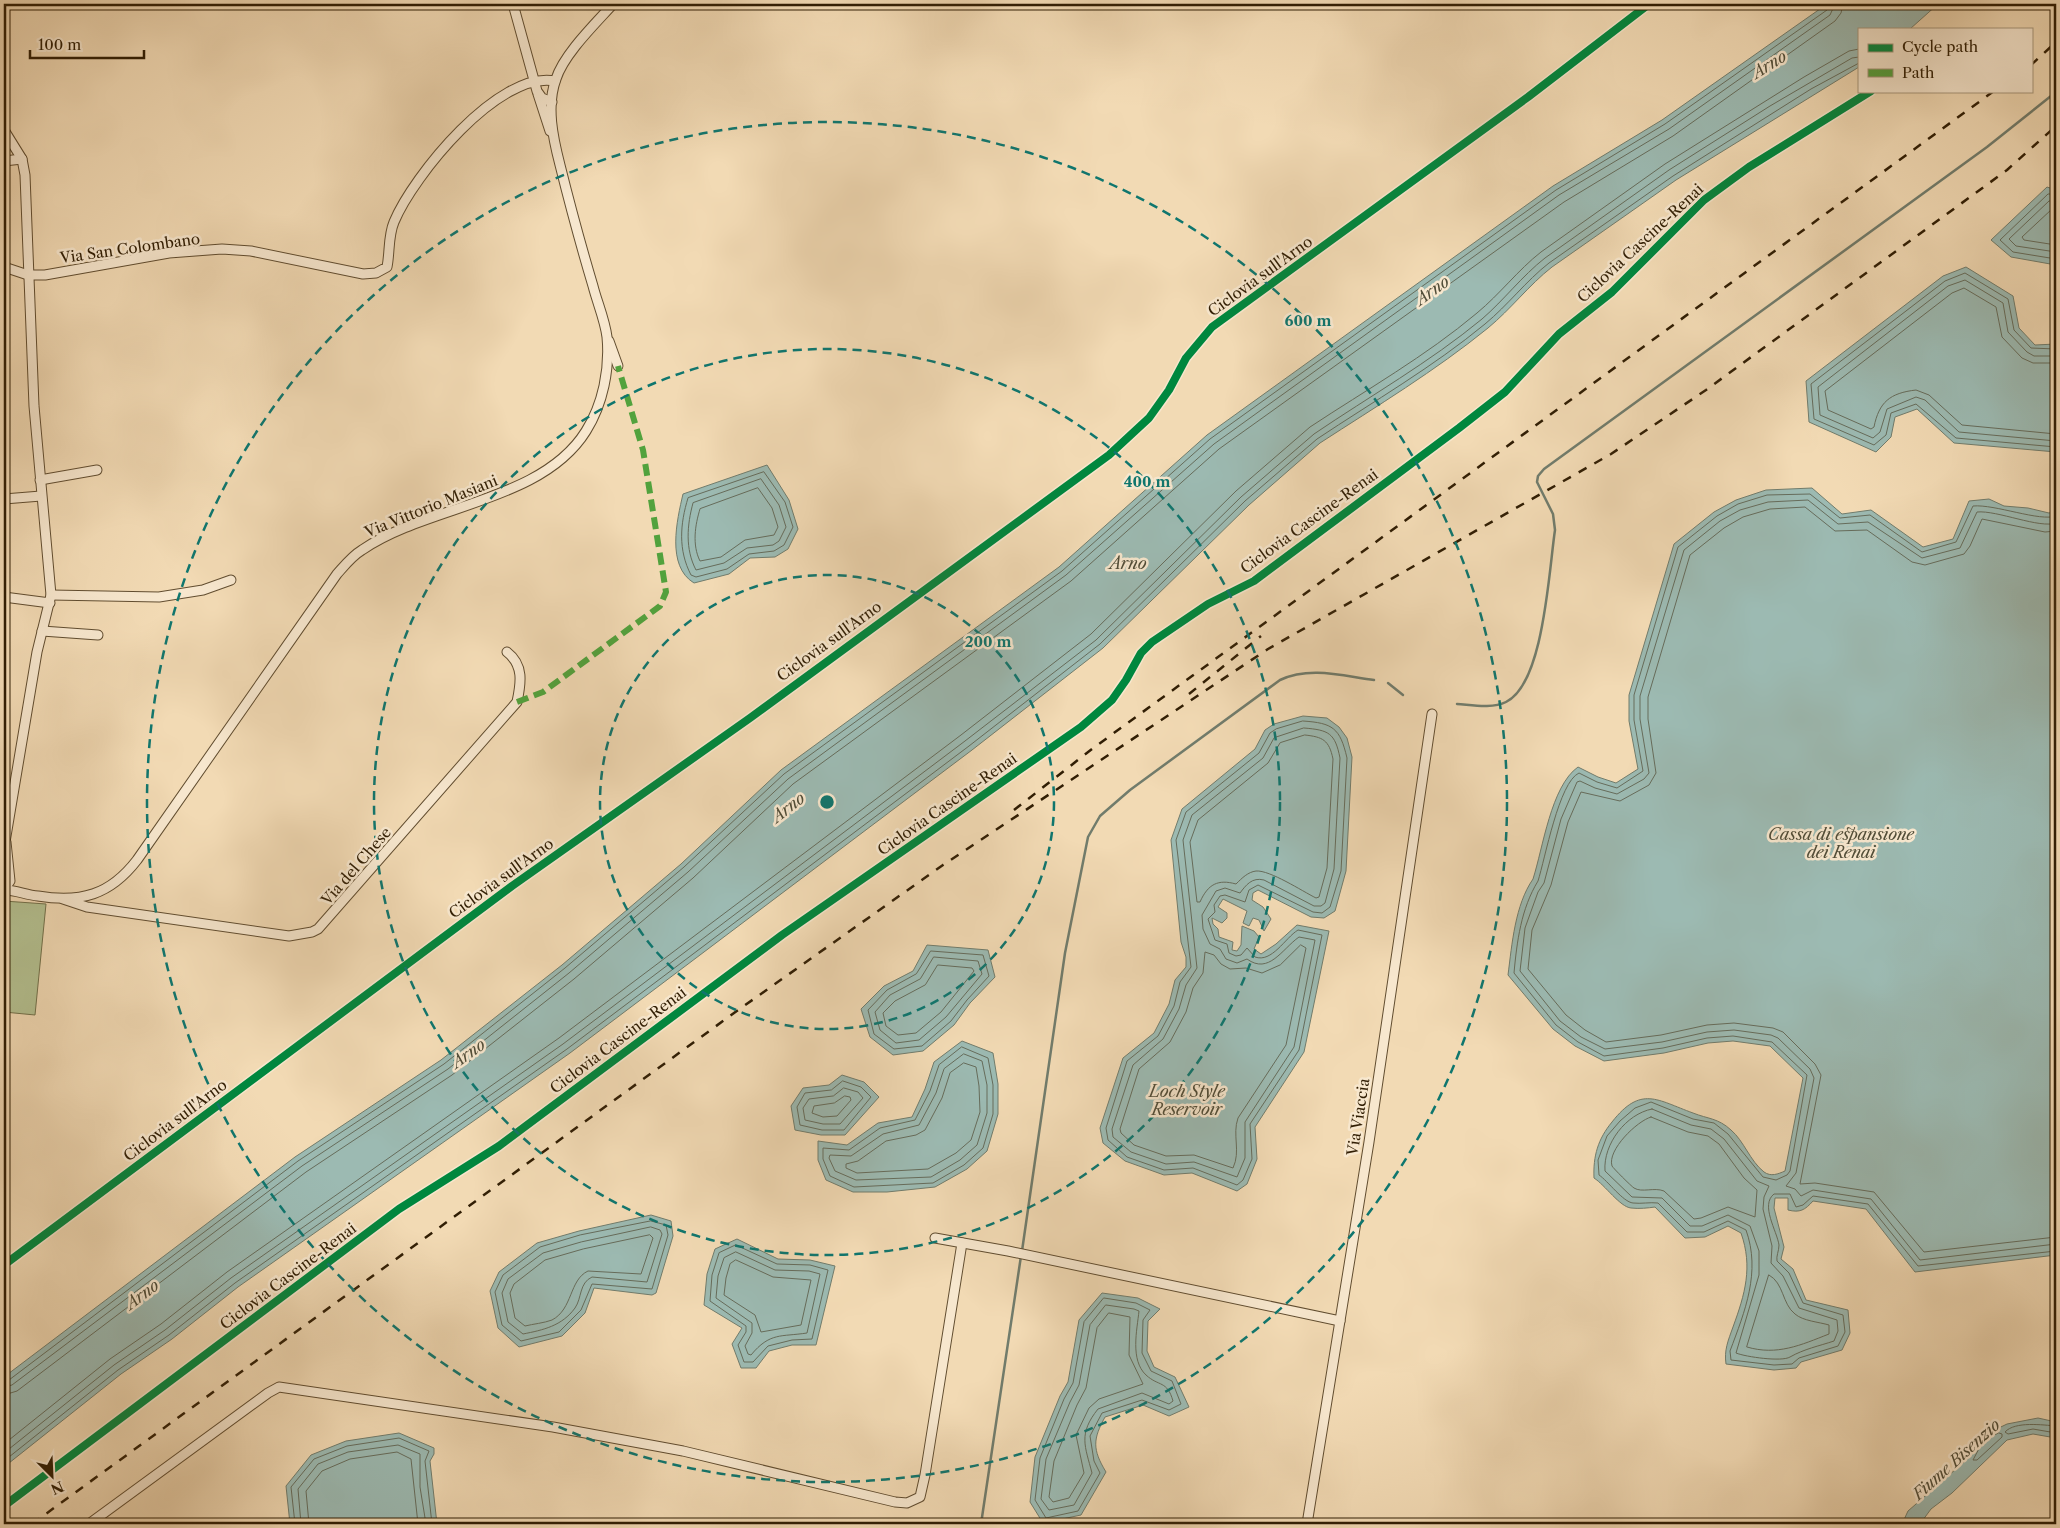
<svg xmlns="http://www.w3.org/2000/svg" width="2060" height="1528" viewBox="0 0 2060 1528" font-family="'Libre Caslon Text',serif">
<rect width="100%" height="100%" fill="#f2dab4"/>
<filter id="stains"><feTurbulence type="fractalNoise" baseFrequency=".004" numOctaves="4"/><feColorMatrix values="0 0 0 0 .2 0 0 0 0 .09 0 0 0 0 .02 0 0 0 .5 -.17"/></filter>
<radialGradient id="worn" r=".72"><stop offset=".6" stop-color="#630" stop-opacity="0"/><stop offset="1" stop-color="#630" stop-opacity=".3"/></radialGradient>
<polygon fill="#b4c191" stroke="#72704a" points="4,901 46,904 35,1015 4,1012"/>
<g fill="#9cbab2" stroke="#717c6c">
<path d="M1827 4H1938L1910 29H1859V67L1676 180 1552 267C1529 285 1511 309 1488 328 1435 371 1377 406 1320 443L1249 505 1103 648 972 750 570 1053 238 1287 172 1339 121 1374 4 1467V1377L295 1157 441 1060 562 965 681 864 781 770 1059 567 1207 435 1553 186 1662 120Z"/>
<polygon points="2047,187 2056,190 2056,265 2011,257 1991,240"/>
<polygon points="1966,267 2013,296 2019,328 2035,345 2056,344 2056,452 1954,443 1917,409 1895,417 1891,437 1876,452 1809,422 1806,381 1943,276"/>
<path d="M767 465 789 500 798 529 788 549 775 557 750 558 729 574 694 583C666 566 677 520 683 494Z"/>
<path d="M1812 488 1842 514 1871 510 1923 547 1953 539 1969 501 1989 499 2004 506 2028 508 2049 513 2056 511V1255L1915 1272 1866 1209 1813 1201C1805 1210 1800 1213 1788 1210V1198H1775L1774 1208 1784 1247 1781 1259 1793 1269 1806 1300 1848 1310 1850 1333 1842 1350 1801 1362 1796 1368 1774 1370 1726 1364C1724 1350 1728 1341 1733 1327 1745 1294 1753 1267 1741 1233L1728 1226 1705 1237 1685 1238 1655 1207C1648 1208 1639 1209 1631 1208 1620 1207 1605 1185 1594 1178 1593 1156 1598 1139 1612 1122 1641 1085 1657 1100 1693 1113 1708 1119 1718 1118 1731 1130 1744 1141 1750 1161 1764 1172 1771 1177 1778 1174 1785 1171L1803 1078 1770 1046 1733 1041 1708 1043 1664 1053 1604 1061 1575 1046 1553 1029 1508 975C1512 944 1515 905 1533 879 1543 848 1551 786 1578 767L1598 777 1616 783 1638 769 1629 721V695L1674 544 1714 512 1736 500 1766 490Z"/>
<polygon points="1303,716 1327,718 1339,727 1347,738 1352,757 1346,871 1335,911 1324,918 1311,917 1258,890 1253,893 1252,900 1263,907 1271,919 1264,931 1259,920 1253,918 1249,926 1243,923 1247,911 1223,899 1218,907 1227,913 1227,918 1222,923 1212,918 1213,924 1218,929 1219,937 1233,942 1232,950 1237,951 1241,945 1242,926 1254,931 1259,937 1254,949 1261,954 1276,944 1297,925 1329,931 1304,1052 1255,1127 1257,1159 1247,1184 1237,1191 1192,1173 1164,1175 1125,1161 1103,1143 1100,1128 1123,1058 1154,1033 1169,1004 1175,980 1186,967 1186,957 1181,942 1171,840 1182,809 1255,749 1265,730 1274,724"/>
<polygon points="927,945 988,950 995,977 970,1003 954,1025 923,1051 893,1055 870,1037 861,1009 884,986 913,971"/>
<polygon points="962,1041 993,1053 998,1084 998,1114 987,1151 967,1169 935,1187 887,1192 853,1192 826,1180 818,1160 818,1141 847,1145 878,1123 912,1117 925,1089 934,1062"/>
<polygon points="842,1075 864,1082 879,1097 845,1135 821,1135 795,1130 791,1106 803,1088 829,1085"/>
<polygon points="651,1215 671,1221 673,1236 656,1293 652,1295 594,1288 585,1313 562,1336 519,1347 498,1328 490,1291 499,1272 537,1243 579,1231"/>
<polygon points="737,1239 778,1259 810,1260 835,1266 816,1345 792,1345 769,1351 756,1368 741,1368 732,1344 742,1328 704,1305 707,1274 715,1249"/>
<path d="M1102 1293 1138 1298 1160 1309 1148 1321 1147 1351 1154 1367 1175 1377 1189 1407 1169 1416 1143 1405 1105 1417C1093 1439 1092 1449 1106 1472L1081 1515 1043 1523 1030 1502 1035 1457 1060 1396 1068 1382 1079 1320Z"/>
<polygon points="2038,1418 2056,1422 2056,1438 2033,1434 2007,1440 1952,1493 1931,1509 1920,1524 1902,1524 1908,1511 1964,1462 1980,1437 2007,1424"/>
<polygon points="399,1433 434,1448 434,1454 430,1461 437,1524 290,1524 286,1486 311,1455 346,1441"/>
</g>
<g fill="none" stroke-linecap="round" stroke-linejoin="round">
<g stroke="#666c5b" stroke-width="1">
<polyline points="2056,194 2048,194 2000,240 2013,252 2056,259"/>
<polyline points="2056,200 2049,201 2009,239 2016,246 2056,252"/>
<polyline points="2056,208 2052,209 2022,237 2024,240 2056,245"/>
<polyline points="2056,349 2031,348 2014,330 2008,299 1965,273 1945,281 1811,384 1814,419 1874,445 1886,435 1891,413 1916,404 1956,438 2056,447"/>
<polyline points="2056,356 2034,356 2027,352 2008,332 2003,303 1965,280 1948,286 1818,387 1820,415 1873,438 1880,432 1887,409 1916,397 1925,400 1959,432 2056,441"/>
<path d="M2056 363H2033L2022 358 2002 337 1996 307 1964 288 1952 293 1825 391 1828 410 1871 429 1874 427C1879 402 1890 393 1916 390L1929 395 1962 425 2056 434"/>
<path d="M764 472 785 502 793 527 784 545 774 551 749 554 727 569 696 577 691 575C678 550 680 524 688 498Z"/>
<path d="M761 479 779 505 786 527 779 541 773 545 747 548 724 563 696 570C685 549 687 525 693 503Z"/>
<path d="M758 488 772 508 778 527 774 535 745 540 721 557 700 561C692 545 695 525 700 509Z"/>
<path d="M2056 516C2040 522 1995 504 1973 506L1956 542 1922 552 1870 515 1840 518 1810 494 1767 495 1738 504 1717 516 1678 547 1634 695V720L1643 771 1617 788 1597 782 1579 773C1559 782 1545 859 1538 881 1521 909 1517 941 1514 973L1556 1025 1578 1042 1604 1056 1663 1048 1707 1038 1733 1036 1772 1042 1807 1075 1790 1171 1787 1175 1776 1180 1763 1177 1728 1134 1714 1123 1693 1119 1651 1102 1635 1108 1620 1121 1607 1136 1598 1160 1599 1175C1608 1181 1623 1202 1633 1203 1641 1204 1650 1202 1658 1203L1687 1232H1704L1728 1221 1746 1230C1761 1272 1745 1311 1730 1351L1731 1360 1774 1365 1792 1364 1799 1358 1838 1346 1845 1332 1843 1315 1803 1303 1789 1273 1777 1261C1776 1256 1779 1251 1779 1245 1777 1231 1760 1205 1774 1194H1790L1796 1207 1803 1205 1813 1196 1868 1204 1918 1266 2056 1251"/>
<path d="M2056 523C2040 529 1997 510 1977 512L1960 548 1922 558 1868 522 1838 524 1808 500 1768 502 1740 510 1720 521 1684 550 1640 696V719L1649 773 1644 779 1617 794 1595 788 1580 781 1577 782 1561 819 1544 883 1538 892 1525 928 1520 971 1560 1021 1581 1037 1605 1049 1662 1042 1707 1032 1734 1030 1771 1035 1778 1038 1810 1069 1814 1078 1796 1173 1786 1186 1795 1189 1801 1196 1813 1190 1871 1199 1920 1260 2056 1244"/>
<polyline points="2056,531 2045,532 1982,519 1970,546 1964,554 1925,565 1912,562 1867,530 1835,531 1805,507 1770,509 1743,517 1724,528 1690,555 1648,697 1648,719 1656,773 1649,785 1620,801 1581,792 1568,822 1551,885 1532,930 1528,969 1566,1015 1585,1030 1606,1042 1661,1035 1707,1025 1734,1023 1773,1028 1783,1032 1815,1064 1821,1075 1800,1184 1815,1183 1874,1192 1924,1252 2056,1237"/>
<path d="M1303 721C1333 723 1340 728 1347 758L1341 871 1330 907 1322 913 1313 912 1258 885 1249 890 1245 902 1225 895 1220 896 1214 905 1215 912 1208 919 1215 940 1227 944 1229 953 1236 956 1241 955 1247 948 1255 957C1272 963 1285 938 1298 930L1322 935 1299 1050 1250 1124 1252 1159 1243 1180 1237 1185 1193 1168 1164 1170 1127 1157 1108 1140 1106 1128 1127 1061 1158 1036 1174 1006 1180 982 1191 967 1176 840 1186 812 1259 753 1270 733 1276 729Z"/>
<path d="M1304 728C1329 730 1335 733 1340 758L1334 869 1325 903 1321 906H1314L1264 880C1252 877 1246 885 1240 893L1225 888 1216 891 1202 915 1203 929 1210 944 1220 949 1226 959 1237 963 1247 959C1269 975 1282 949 1299 937L1315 940 1294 1047 1245 1122V1158L1237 1177 1194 1162 1166 1164 1131 1152 1113 1137 1112 1129 1133 1065 1163 1039 1179 1009 1186 985 1197 968 1183 840 1192 815 1263 758 1274 738Z"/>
<path d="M1305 735C1323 737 1329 740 1333 759L1327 868 1319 897 1316 898C1302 891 1270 870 1256 871 1248 872 1242 878 1236 884 1218 879 1208 884 1200 902H1197L1190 842 1198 820 1268 763 1280 743Z"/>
<path d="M1301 945 1306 948 1286 1045 1238 1118C1232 1135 1241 1151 1233 1168L1194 1155 1166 1156 1134 1145 1121 1133 1120 1129 1139 1069 1170 1042 1186 1012 1193 988 1203 973 1205 952 1214 955 1221 964 1230 969 1246 968 1262 973 1280 965Z"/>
<polygon points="931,951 983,955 989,976 967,1000 951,1021 922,1046 894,1049 874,1034 868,1010 887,990 916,974"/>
<polygon points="934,957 978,961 982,974 946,1017 919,1040 896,1043 880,1030 875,1012 890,995 920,979"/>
<polygon points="938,965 972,968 974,971 941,1012 916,1033 898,1035 886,1026 883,1013 895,1001 925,985"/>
<polygon points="962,1047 988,1058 993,1085 993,1114 983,1148 964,1165 933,1183 854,1187 830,1176 823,1159 823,1148 849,1150 880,1128 915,1120 930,1091 939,1065"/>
<polygon points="964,1054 982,1061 987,1085 987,1113 977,1145 960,1160 931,1177 856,1180 835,1171 829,1158 830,1155 851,1156 883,1134 919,1125 936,1093 944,1069"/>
<polygon points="964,1063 976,1067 979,1086 980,1112 971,1140 956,1153 928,1169 857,1173 846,1168 846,1164 858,1161 886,1141 916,1135 925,1130 942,1098 950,1073"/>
<polygon points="843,1081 861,1087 871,1097 844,1130 822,1130 800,1125 797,1107 805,1093 831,1090"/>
<polygon points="844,1088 858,1092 863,1098 840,1124 823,1124 805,1120 803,1108 809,1099 833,1096"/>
<polygon points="845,1096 850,1097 851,1100 837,1116 823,1117 812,1113 814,1106 834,1103"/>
<path d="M1652 1109 1691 1125 1711 1129 1724 1139 1757 1181 1769 1186 1764 1197 1763 1209 1772 1246 1771 1263 1783 1276 1799 1308 1837 1320 1838 1331 1834 1341C1819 1346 1804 1349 1790 1357 1782 1362 1746 1357 1736 1353L1759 1275V1251L1750 1226 1728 1215 1702 1226H1690L1662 1198 1632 1197 1605 1171C1603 1144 1626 1114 1652 1109Z"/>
<path d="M1651 1117 1688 1132 1708 1136 1719 1144 1744 1178 1757 1190 1755 1217 1728 1207 1701 1218 1694 1219 1664 1191C1654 1187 1642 1193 1634 1188 1631 1186 1613 1168 1612 1166 1607 1150 1637 1121 1651 1117Z"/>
<polygon points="651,1221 666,1225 668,1235 652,1289 592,1284 581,1310 559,1332 521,1341 502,1325 495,1292 503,1275 540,1247 580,1235"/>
<path d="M651 1227 660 1230 662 1234 647 1282 592 1277C579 1283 582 1298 575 1308 562 1326 543 1330 523 1334L508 1322 502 1293 508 1279 543 1253 581 1242Z"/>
<path d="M650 1235 653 1238 641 1274 588 1271C569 1280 573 1309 552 1320 544 1323 533 1324 525 1326L515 1318 510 1293 514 1284 545 1260 583 1249Z"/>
<polygon points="736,1245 777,1264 810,1265 828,1270 812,1339 792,1340 768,1346 753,1362 744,1362 738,1345 746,1332 746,1326 710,1301 712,1275 719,1253"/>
<path d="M736 1252 775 1270 809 1271 820 1274 807 1333C781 1337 770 1332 751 1355L748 1354 745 1346 752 1333V1323L716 1298 718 1276 724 1258Z"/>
<polygon points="736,1260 773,1277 811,1280 801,1325 761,1332 755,1315 724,1295 726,1278 730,1264"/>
<path d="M1769 1275C1784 1283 1782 1304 1795 1314 1803 1321 1819 1322 1829 1325V1334C1801 1345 1777 1356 1747 1347Z"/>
<polygon points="1104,1298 1136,1303 1150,1310 1143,1320 1142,1353 1151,1371 1172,1381 1181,1404 1169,1410 1142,1400 1102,1413 1090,1436 1094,1461 1100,1473 1078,1511 1046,1518 1035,1500 1040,1458 1064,1399 1073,1383 1084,1322"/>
<path d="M1106 1305 1134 1309 1139 1311C1137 1330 1130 1360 1146 1375 1159 1387 1167 1380 1173 1401L1169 1404 1142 1393 1098 1409C1078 1434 1085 1446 1092 1473L1074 1505 1049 1510 1041 1499 1046 1459 1070 1402 1079 1385 1090 1325Z"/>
<polygon points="1109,1313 1130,1317 1129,1355 1143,1384 1099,1399 1089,1408 1076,1435 1084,1473 1069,1498 1053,1502 1049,1497 1054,1461 1077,1405 1086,1388 1097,1328"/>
<polyline points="4,1381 9,1380 298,1161 444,1064 565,968 684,867 784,774 1062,571 1210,439 1556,190 1665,124 1827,10 1829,4"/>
<polyline points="4,1387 12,1385 302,1166 448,1069 569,973 688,872 788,779 1066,575 1214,444 1559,195 1669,129 1830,15 1835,4"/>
<polyline points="4,1395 17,1391 306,1172 452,1075 574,979 693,878 793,784 1071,581 1219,449 1564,202 1673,136 1835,21 1841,13 1843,4"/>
<path d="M2056 1426C2043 1425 2015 1421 2005 1432L2008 1434 2033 1429 2056 1433"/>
<polygon points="1999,1433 2002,1434 2002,1437 1977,1460 1973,1460 1983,1441"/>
<path d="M4 1444 110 1359 161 1324 227 1272 559 1038 961 735 1091 634 1236 491 1310 427C1366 390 1426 356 1477 313 1500 294 1518 270 1541 252L1665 164 1804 77 1849 51 1859 49"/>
<path d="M4 1453 114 1365 165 1330 231 1278 563 1044 965 741 1096 640 1241 497 1314 434C1370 396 1430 362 1482 319 1504 300 1522 276 1545 258L1669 170 1770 106 1852 58 1859 57"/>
<path d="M4 1461 118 1370 169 1335 235 1283 567 1049 969 746 1100 644 1245 501 1317 439C1374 401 1433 367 1485 324 1508 305 1526 281 1549 263L1673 176 1811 89 1859 63"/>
<polyline points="295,1524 291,1487 314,1459 347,1446 399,1438 429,1451 425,1461 432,1524"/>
<polyline points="301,1524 298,1489 318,1464 348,1452 398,1445 420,1454 420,1487 426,1524"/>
<polyline points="309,1524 306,1491 322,1471 350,1459 397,1452 411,1459 418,1524"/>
</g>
<g stroke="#717c6c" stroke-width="2.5">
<polyline points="1388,683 1403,695"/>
<path d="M1457 704C1472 705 1492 709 1506 702 1544 684 1549 569 1555 530L1553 514 1537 482 1538 476 1544 469 1987 147 2056 92"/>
<path d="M1022 1251 1065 953 1088 837 1100 816 1130 790 1280 680C1310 666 1343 676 1374 680"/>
<polyline points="981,1524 1021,1256"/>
</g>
<g stroke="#614d30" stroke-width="11">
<g id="minor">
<polyline points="513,4 537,91 542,98 552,102"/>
<polyline points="538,94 550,131"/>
<polyline points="4,130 22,159 25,175 34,406 51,595 37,652 4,848"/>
<polyline points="4,161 22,159"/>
<path d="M4 267 28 275H45L169 253 222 249 251 251 363 274 376 273 387 267C390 252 388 236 394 222 413 176 499 70 555 81"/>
<polyline points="609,341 618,366"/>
<polyline points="40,480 97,470"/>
<polyline points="4,499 41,496"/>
<polyline points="51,595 159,597 203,590 231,580"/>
<polyline points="4,597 50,603"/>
<polyline points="42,631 98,635"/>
<polyline points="4,889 10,881 6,842"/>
<path d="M4 890C16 890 26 895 38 896 81 903 110 895 137 860L337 574C345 565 352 556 362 550 427 505 542 502 586 431 603 404 610 369 607 337 605 320 597 302 593 286 581 246 570 205 560 165 553 138 546 106 556 79 564 54 595 24 613 4"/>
<path d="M63 899 87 907 289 936 312 932 318 929 517 702C521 683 524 665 507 652"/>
<polyline points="935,1238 1008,1251 1340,1321"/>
<polyline points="89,1524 268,1393 279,1387 553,1427 683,1451 895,1502 907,1503 920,1497 925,1475 962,1243"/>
<polyline points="1307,1524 1369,1142 1432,714"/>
</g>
</g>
<use href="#minor" stroke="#f7e7ce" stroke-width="9"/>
<g stroke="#311e04" stroke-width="2.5" stroke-dasharray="9 9" stroke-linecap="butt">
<polyline points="2031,65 2056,42"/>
<polyline points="1189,694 1261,636"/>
<polyline points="1014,810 1092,749 1994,91"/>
<polyline points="32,1524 734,1013 943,865 1268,649 1611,454 1706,390 2007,170 2056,126"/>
</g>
<polyline stroke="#52a23d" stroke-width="6" stroke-dasharray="12 6" stroke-linecap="butt" points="517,702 543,692 660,606 666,592 643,450 618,366"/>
<g stroke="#f7e7ce" stroke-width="11">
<g id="cycleway">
<polyline points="4,1265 512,886 750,718 1109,455 1149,418 1169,390 1186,358 1212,327 1528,97 1649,4"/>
<polyline points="4,1506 399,1209 499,1146 782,935 1081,727 1112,700 1126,680 1141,653 1152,642 1208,604 1254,581 1459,428 1505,392 1559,334 1612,292 1704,200 1749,167 1871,91"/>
</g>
</g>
<use href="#cycleway" stroke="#00873e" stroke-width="8"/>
</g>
<g fill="none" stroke="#0f766e" stroke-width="2.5" stroke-dasharray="9 6">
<circle cx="827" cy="802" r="227"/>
<circle cx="827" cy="802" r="453"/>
<circle cx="827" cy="802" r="680"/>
</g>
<g text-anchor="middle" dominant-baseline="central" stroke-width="5" stroke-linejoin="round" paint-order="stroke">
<g font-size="15" fill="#311e04" stroke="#f7e7ce">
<text transform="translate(1640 243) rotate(-43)">Ciclovia Cascine-Renai</text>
<text transform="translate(130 248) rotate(-8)">Via San Colombano</text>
<text transform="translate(1260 276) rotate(-36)">Ciclovia sull'Arno</text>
<text transform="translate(431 506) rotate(-22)">Via Vittorio Masiani</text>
<text transform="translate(1309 521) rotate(-36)">Ciclovia Cascine-Renai</text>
<text transform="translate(829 641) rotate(-36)">Ciclovia sull'Arno</text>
<text transform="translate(947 804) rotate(-35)">Ciclovia Cascine-Renai</text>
<text transform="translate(356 866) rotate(-49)">Via del Chese</text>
<text transform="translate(501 878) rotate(-36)">Ciclovia sull'Arno</text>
<text transform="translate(618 1040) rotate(-37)">Ciclovia Cascine-Renai</text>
<text transform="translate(1358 1117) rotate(-81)">Via Viaccia</text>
<text transform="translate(175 1120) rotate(-37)">Ciclovia sull'Arno</text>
<text transform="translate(288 1276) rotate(-37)">Ciclovia Cascine-Renai</text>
</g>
<g font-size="16" font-style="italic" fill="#514d38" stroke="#f7e7ce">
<text transform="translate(1769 64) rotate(-32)">Arno</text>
<text transform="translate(1432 290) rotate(-36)">Arno</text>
<text x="1128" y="563">Arno</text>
<text transform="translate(788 807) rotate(-38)">Arno</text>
<text x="1841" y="834">Cassa di espansione<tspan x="1841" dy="18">dei Renai</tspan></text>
<text transform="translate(468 1053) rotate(-36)">Arno</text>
<text x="1187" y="1091">Loch Style<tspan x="1187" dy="18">Reservoir</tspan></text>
<text transform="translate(142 1294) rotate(-37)">Arno</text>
<text transform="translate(1956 1459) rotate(-42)">Fiume Bisenzio</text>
</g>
</g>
<circle cx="827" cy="802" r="8" fill="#0f766e" stroke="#f7e7ce" stroke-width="2.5"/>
<g font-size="15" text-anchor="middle" font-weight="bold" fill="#0f766e" stroke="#f7e7ce" stroke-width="5" stroke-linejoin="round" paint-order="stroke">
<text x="1308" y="326">600 m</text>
<text x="1147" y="487">400 m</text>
<text x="988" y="647">200 m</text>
</g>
<rect width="2060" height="1528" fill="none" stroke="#f2dab4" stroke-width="20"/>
<rect x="5" y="5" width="2050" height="1518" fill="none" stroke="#311e04" stroke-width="2.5"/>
<rect x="10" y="10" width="2040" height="1508" fill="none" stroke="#311e04"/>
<rect x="1858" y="28" width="175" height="65" fill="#f7e7ce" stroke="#a8977d"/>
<rect x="1868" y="44" width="25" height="8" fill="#00873e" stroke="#a8977d"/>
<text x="1902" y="52" font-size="15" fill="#311e04">Cycle path</text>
<rect x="1868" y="69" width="25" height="8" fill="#52a23d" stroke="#a8977d"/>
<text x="1902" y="78" font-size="15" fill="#311e04">Path</text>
<g transform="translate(52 1476) rotate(156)" stroke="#f7e7ce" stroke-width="4" paint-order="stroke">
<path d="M0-4L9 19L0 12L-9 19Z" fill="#311e04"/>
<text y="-8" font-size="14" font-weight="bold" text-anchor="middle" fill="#311e04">N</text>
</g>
<path d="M30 50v8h114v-8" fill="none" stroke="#311e04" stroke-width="2.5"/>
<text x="38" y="50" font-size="15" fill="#311e04" stroke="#f7e7ce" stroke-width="4" paint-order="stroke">100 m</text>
<rect width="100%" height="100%" filter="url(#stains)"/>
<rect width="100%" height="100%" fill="url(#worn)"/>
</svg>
